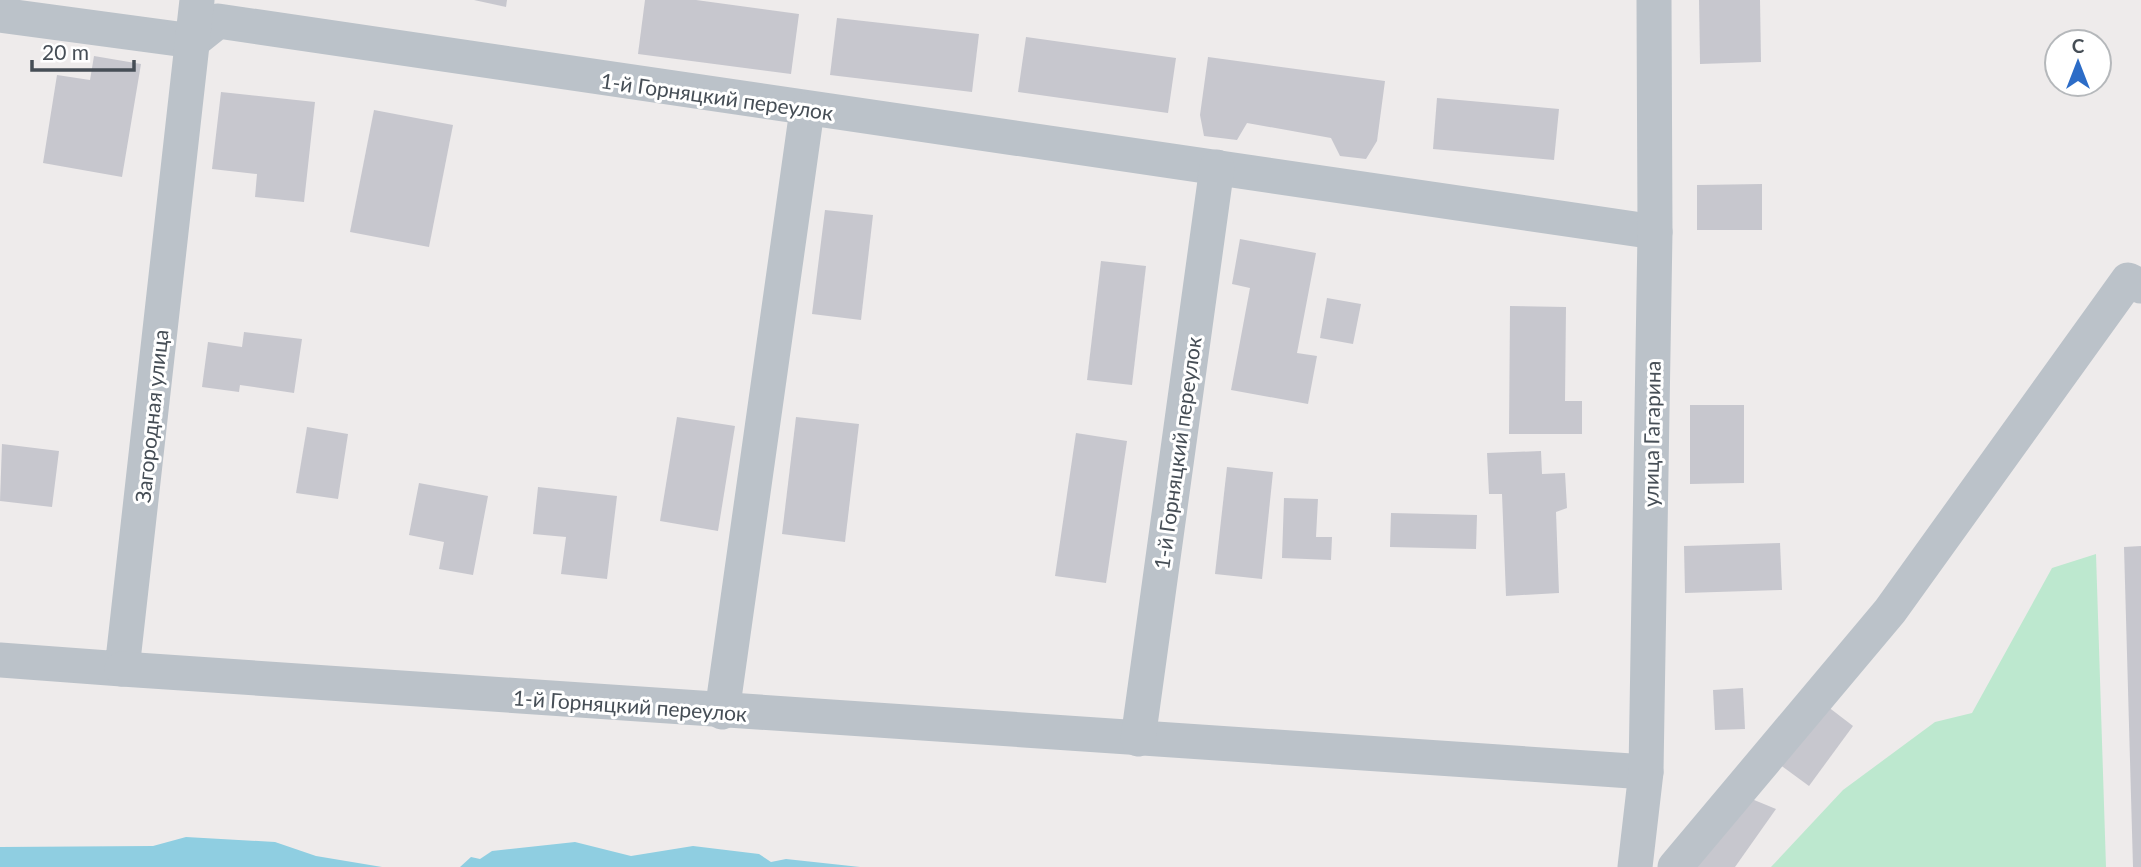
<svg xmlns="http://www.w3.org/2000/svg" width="2141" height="867" viewBox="0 0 2141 867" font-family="Lato,sans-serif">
<rect width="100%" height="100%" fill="#eeebeb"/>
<polygon fill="#bde8cf" points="2096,554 2106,867 1771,867 1843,790 1935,722 1972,713 2052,568"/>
<g fill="#8fcee1">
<polygon points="186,837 275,842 316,856 382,867 0,867 0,847 153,846"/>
<polygon points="575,842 631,856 693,846 759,854 771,862 786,859 860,867 460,867 471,857 480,859 492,851"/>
</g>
<g fill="#c7c7ce">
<polygon points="474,0 507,0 506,7"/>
<polygon points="645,0 696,0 799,14 791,74 638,54"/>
<polygon points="1699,0 1760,0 1761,62 1700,64"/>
<polygon points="837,18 979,34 972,92 830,75"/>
<polygon points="1026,37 1176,58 1168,113 1018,92"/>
<polygon points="94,56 141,64 122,177 43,163 57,75 90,80"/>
<polygon points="1208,57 1385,81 1377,141 1366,159 1340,156 1331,138 1247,123 1237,140 1204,136 1200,115"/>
<polygon points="221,92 315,102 304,202 255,197 257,174 212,169"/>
<polygon points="1437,98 1559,109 1554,160 1433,149"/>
<polygon points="374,110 453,125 429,247 350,232"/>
<polygon points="1762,184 1762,230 1697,230 1697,185"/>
<polygon points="825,210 873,215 861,320 812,314"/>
<polygon points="1240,239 1316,253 1297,353 1317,356 1308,404 1231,390 1250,288 1232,284"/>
<polygon points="1101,261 1146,266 1132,385 1087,380"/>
<polygon points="1327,298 1361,304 1353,344 1320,338"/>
<polygon points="1510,306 1566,307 1565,401 1582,401 1582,434 1509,434"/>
<polygon points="244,332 302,339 294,393 240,385 239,392 202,387 208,342 242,347"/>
<polygon points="1690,405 1744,405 1744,483 1690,484"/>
<polygon points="677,417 735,426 718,531 660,521"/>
<polygon points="796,417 859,424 845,542 782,534"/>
<polygon points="307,427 348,434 338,499 296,493"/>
<polygon points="1076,433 1127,441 1106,583 1055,576"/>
<polygon points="2,444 59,451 52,507 0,501"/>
<polygon points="1541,451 1542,474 1565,473 1567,508 1556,512 1559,593 1506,596 1502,494 1489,494 1487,453"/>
<polygon points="1227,467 1273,472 1262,579 1215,574"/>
<polygon points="419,483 488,496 473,575 439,569 444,542 409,535"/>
<polygon points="538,487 617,496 607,579 561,574 566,537 533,534"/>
<polygon points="1284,498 1318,499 1316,537 1332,537 1331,560 1282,558"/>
<polygon points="1391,513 1477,515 1476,549 1390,547"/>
<polygon points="1780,543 1782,590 1685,593 1684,546"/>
<polygon points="2141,546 2141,867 2133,867 2124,547"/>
<polygon points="1743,688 1745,729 1715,730 1713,690"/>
<polygon points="1823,703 1853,726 1809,786 1779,764"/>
<polygon points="1742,795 1776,809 1735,867 1686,867"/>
</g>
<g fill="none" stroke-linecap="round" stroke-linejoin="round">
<g stroke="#bbc2c9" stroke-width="35">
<polyline points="0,15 193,41 218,21 1655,232"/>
<polyline points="0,660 122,669 197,0"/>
<polyline points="122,669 1646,772"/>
<polyline points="722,712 807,110"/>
<polyline points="1138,739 1217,167"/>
<polyline points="1635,867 1646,772 1655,232 1654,0"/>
<polyline points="1675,867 1890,611 2128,280 2141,286"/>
</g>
</g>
<g text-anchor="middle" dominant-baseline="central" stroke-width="6" stroke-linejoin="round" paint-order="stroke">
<g font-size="21" fill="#464e56" stroke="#fff">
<text transform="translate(717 96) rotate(8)">1-й Горняцкий переулок</text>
<text transform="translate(151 416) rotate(-84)">Загородная улица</text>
<text transform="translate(1651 434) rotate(-89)">улица Гагарина</text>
<text transform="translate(1177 453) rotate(-82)">1-й Горняцкий переулок</text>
<text transform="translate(630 705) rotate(4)">1-й Горняцкий переулок</text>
</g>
</g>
<g transform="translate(2078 63)"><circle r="33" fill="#ffffff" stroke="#b5b8bb" stroke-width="2"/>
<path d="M0-5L12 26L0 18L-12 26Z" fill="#2c6cc7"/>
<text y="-10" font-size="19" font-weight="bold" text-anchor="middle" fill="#464e56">С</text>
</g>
<path d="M32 60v10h102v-10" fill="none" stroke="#464e56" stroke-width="3.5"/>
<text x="42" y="60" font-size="21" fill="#464e56" stroke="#ffffff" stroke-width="5" paint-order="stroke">20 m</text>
</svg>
